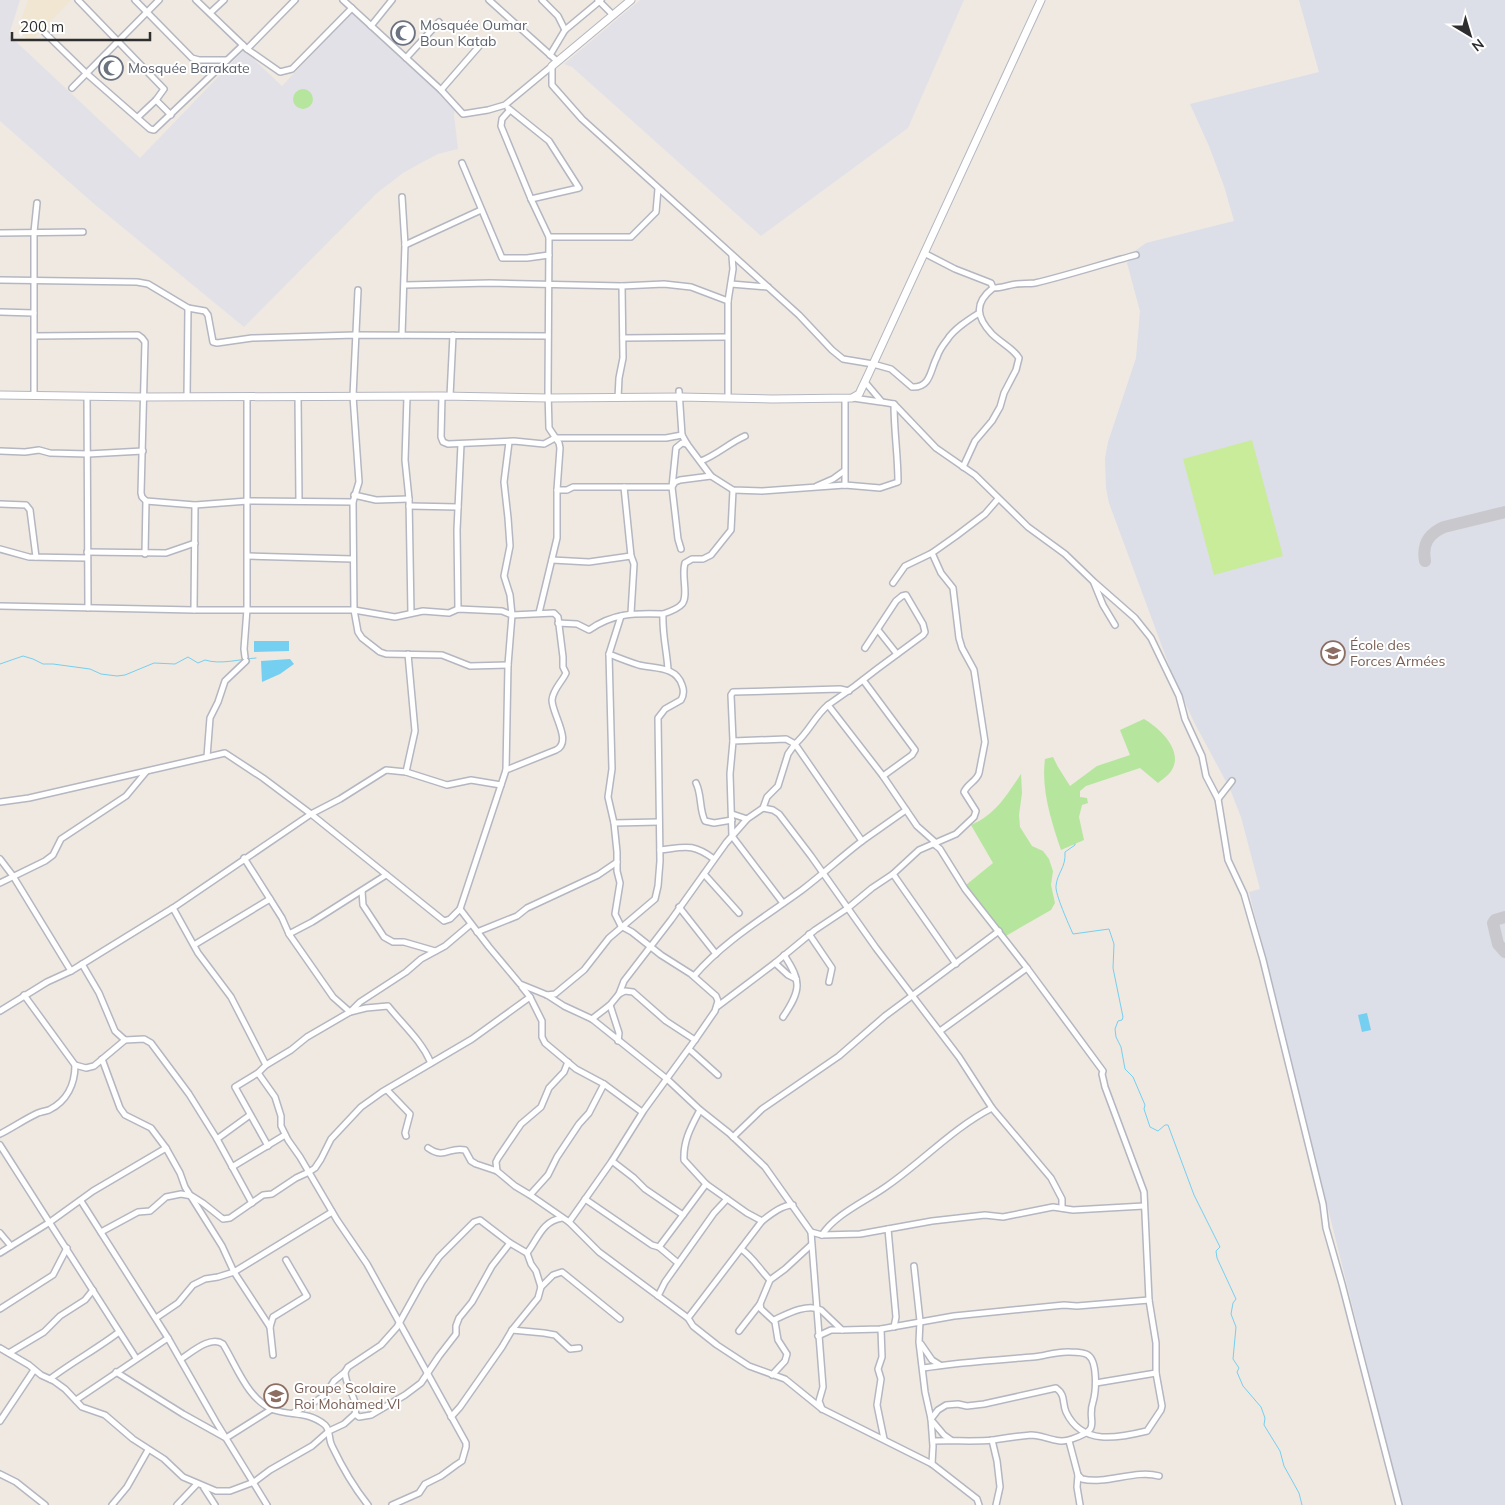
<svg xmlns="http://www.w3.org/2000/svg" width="1505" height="1505" viewBox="0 0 1505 1505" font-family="Mulish,sans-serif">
<rect width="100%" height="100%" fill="#efe9e1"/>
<g fill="#e3e1e8">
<polygon points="0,0 20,0 9,35 140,158 244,50 282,86 352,12 456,104 454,115 458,149 438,154 419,164 403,173 377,193 244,327 93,203 0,121"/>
<polygon points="640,0 964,0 908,128 761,236 572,67 564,64"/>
</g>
<polygon fill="#f0e6d1" points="28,0 71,0 30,42 18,30"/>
<polygon fill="#dcdee8" points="1299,0 1505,0 1505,1505 1402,1505 1249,892 1260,889 1241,817 1230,789 1194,722 1173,676 1109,503 1106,488 1105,458 1108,442 1136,358 1140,311 1127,263 1132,253 1146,243 1234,221 1224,186 1209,146 1190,104 1319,72"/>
<g fill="#b6e59e">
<circle cx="303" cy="99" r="10"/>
<path d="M1144 719C1158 727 1180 747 1174 765 1172 773 1164 778 1158 783L1140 768 1086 786 1080 791V797L1087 798 1088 803 1082 805 1079 817 1084 840 1061 850C1051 820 1041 790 1045 759L1053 757 1058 767 1070 786 1097 766 1130 755 1120 730Z"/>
<path d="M1021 774 1022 793 1019 815 1020 827 1032 846 1043 851 1049 859 1053 871 1051 885 1055 903 1051 910 1004 937 966 885 993 863 971 825C996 814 1006 796 1021 774Z"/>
</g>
<polygon fill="#c9ec9a" points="1252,440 1283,556 1214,575 1183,459"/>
<g fill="#75cff0">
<polygon points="254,641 289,641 289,651 254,652"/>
<polygon points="290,659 294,664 280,674 262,682 261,661"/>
<polygon points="1367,1013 1371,1030 1362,1032 1358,1015"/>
</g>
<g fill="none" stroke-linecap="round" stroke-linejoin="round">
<g stroke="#75cff0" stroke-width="1">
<path d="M0 664 23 656 33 659 43 664H53L90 669 101 674 117 676 125 675 154 663 175 664 188 657 198 663 205 660C221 665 240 659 256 658"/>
<path d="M1075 844V845L1065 852C1066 868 1057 873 1056 886 1055 894 1069 925 1073 934L1109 929 1114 944 1113 968 1123 1017 1122 1020 1118 1021 1115 1029 1116 1037 1121 1047 1125 1069 1133 1077 1145 1105 1144 1109 1150 1127 1158 1131 1165 1125H1168L1194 1195 1220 1247 1216 1251 1217 1258 1236 1299 1233 1303 1231 1314 1236 1327 1233 1359 1239 1368 1237 1372 1243 1386 1261 1407 1265 1418 1264 1425 1280 1451 1284 1466 1299 1493 1302 1505"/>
</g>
<g stroke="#c9c8cc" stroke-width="12">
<path d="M1425 561C1422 544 1428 534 1444 527L1505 512"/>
<polyline points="1505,917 1495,920 1493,923 1498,944 1505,952"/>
</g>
<g stroke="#b4b7c1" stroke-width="8">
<g id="minor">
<polyline points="78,0 164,89 156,100 138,117"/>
<polyline points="135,0 192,58 199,60 227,60"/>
<polyline points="196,0 247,49 280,72 292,69 352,8"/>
<polyline points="343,0 441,90 463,114 488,110 505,105 552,66"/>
<polyline points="489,0 557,61"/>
<polyline points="542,0 558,16 565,30"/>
<polyline points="598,0 613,15"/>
<polyline points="210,13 224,0"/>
<polyline points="371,26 392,0"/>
<polyline points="45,33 86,73 150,129 154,130 243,45"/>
<polyline points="247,49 295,0"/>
<polyline points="550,55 565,30 601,0"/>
<polyline points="406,58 439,22"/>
<path d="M552 66V85L582 119 799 315 832 350 843 359 873 364 891 369 912 387C931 388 930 370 937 357 939 351 943 345 947 340 954 329 968 320 979 313"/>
<polyline points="72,88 159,0"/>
<polyline points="441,90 481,44"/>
<polyline points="156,100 171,115"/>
<polyline points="508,108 549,141 579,188 531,199"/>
<polyline points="510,110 502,119 501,126 531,199 549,237 548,391 549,428 559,443 560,448 557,490 557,538 539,613"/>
<polyline points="462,163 502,258 527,258 549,255"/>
<polyline points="402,197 405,245 402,335"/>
<polyline points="0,233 83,232"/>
<polyline points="549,237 631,237 656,212 658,189"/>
<polyline points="405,245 481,210"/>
<polyline points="924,253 955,269 991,283 993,288"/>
<polyline points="0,280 137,282 148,284 188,308 205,311 208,315 213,342 217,343 252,338 355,335 548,336"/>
<polyline points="731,284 768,287"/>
<polyline points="405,285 490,283 622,286 664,284 691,287 728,301"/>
<polyline points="358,290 353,396 359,482 353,502 354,610 358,632 362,638 380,652 386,654 442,655 470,666 508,665"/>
<polyline points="0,312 34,313"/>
<polyline points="35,336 138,335 142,338 145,342 141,493 142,497 146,501 145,554"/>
<polyline points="623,338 727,337"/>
<polyline points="865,382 882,402 894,404 936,448 975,475 1028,527 1065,554 1094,582 1135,618 1151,638 1179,696 1185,719 1202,756 1206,776 1218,799 1228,860 1244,894 1263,960 1323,1204 1326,1228 1342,1284 1399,1505"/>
<path d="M679 391 682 435 687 444 711 476 733 490 762 491 845 485 880 488 898 482C898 456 894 431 894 404"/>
<polyline points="34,394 34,232 37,203"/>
<polyline points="87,396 88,608"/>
<polyline points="298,396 299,501"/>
<polyline points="442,396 441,437 443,442 448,444 514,441 544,444 555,438 666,438 682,435"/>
<polyline points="450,396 453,335"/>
<polyline points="187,397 188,308"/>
<polyline points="407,397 405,460 409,499 411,613"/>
<polyline points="618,398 619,378 623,358 622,286"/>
<polyline points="728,398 728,301 733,269 732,256"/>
<polyline points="853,398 881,402"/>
<polyline points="0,451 25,452 39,450 50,453 88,454 143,451"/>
<path d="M701 461C717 455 729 443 745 436"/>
<path d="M963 467 975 441 992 421 1000 407 1004 393 1016 370 1019 358C1013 348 1001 343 992 334 976 317 974 303 993 288 1002 288 1008 285 1016 284 1022 283 1029 284 1035 283 1069 275 1102 264 1136 255"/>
<polyline points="845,485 845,399"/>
<polyline points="817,486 833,479 844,471"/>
<polyline points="624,487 631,556 634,564 631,613"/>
<polyline points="557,490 567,490 573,487 672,487 676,448 682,443 687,444"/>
<polyline points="354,495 376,500 409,499"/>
<polyline points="146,501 195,505 248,501 353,502"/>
<polyline points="0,504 26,505 30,510 36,557"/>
<polyline points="409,506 458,507"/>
<polyline points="0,549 29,557 87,558"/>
<polyline points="681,549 678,539 672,487 675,482 680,480 711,476"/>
<polyline points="87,552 166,553 195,543"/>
<polyline points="248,556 353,559"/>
<polyline points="552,560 589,562 631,556"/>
<polyline points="893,583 905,566 932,553 956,536 985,514 998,499"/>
<polyline points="1094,583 1103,605 1115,625"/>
<path d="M0 606 194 610H354L395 617 423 611 449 613 458 609 502 611 512 615 554 613 558 617 563 657V667L566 673C562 682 553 689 552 700 552 714 573 742 556 750L506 770"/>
<polyline points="458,609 457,530 461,444"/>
<polyline points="194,610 195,505"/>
<path d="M558 623 577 624 589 630C613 613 634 613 663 614"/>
<polyline points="878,630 897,654"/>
<polyline points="865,648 896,601 902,596 906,595 923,624 925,632 923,635 877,669 855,686 828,705 883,776 917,826 935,842"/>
<polyline points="245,657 244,649 247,609 247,397"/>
<path d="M668 670C667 651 662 634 663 614 669 612 678 609 682 604 689 596 681 576 685 563L692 559H703L711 555 731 530 733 490"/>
<polyline points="863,680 915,750 912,755 883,776"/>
<polyline points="733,741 731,695 733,692 840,689 849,691"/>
<polyline points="207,757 210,718 218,702 225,681 246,661"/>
<polyline points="406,772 415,731 408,654"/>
<path d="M696 783C702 795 699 809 705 821L714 823 732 820"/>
<polyline points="1218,799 1232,781"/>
<polyline points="0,802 29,798 225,753 263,778 311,814 444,921 450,919 460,909 489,947 520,984 547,995 564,1006 592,1019 667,1079 700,1110 729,1133 765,1167 811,1232 823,1387 819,1401 822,1409"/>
<polyline points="763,808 773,810 779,814 811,856 876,948 959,1057 992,1108 1051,1178 1062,1199 1062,1208"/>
<polyline points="732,814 747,819"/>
<polyline points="614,823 659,822"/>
<polyline points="862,841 906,810"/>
<path d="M660 850C686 847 692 843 714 859"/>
<path d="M244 858 282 918 289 934 333 997 350 1012 366 1008 388 1006C403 1025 421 1040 431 1063"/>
<polyline points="0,859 13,876 71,971"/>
<polyline points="704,874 739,913"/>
<polyline points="893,874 956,964"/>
<polyline points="0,883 45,861 53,855 61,839 126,796 146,772"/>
<polyline points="362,891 363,905 384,937 393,942 404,942 435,951"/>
<polyline points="679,907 716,954"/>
<polyline points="173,908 198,953 231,997 266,1065"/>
<polyline points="460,909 506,770 508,665 512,615 510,595 504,576 510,546 508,518 504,482 509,442"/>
<polyline points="477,932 517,916 527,908 598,875 617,862"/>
<polyline points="289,934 312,922 386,875"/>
<polyline points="809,934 832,968 829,982"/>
<polyline points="194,945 270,899"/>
<polyline points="775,963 788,975 796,979"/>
<polyline points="82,964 99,993 115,1031 125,1040 144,1039 151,1043 189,1094 217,1139 252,1203"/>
<path d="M694 976C724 941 765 917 802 890 823 874 841 857 862 841L795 744C809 732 814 717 828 705"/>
<polyline points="522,987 530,997 542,1021 542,1037 545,1043 576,1069 604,1084 642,1112"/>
<polyline points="619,994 624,981 671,920 726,843 747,819 763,808 767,797 778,786 788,754 795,744 786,739 733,741 730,774 732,836 783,903"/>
<polyline points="24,995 75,1065 86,1068 94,1066 125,1040"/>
<path d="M547 995 555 994 584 970 609 938 655 899 658 886 660 861 658 718 665 709 681 700C684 695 684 690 682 685 676 666 655 669 639 665 629 662 619 658 609 654"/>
<polyline points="610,1005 619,1033 618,1041"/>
<path d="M718 1006 775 963 815 930 848 908 872 888 893 874 919 850 956 834 974 817 976 811 964 792C967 784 977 781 979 773L985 742 974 670 962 648 959 638 953 588 941 573 932 553"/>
<polyline points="0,1011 47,982 71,971 173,908 311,814 340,799 386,770 406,772 447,785 471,780 501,785"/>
<path d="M783 1017C801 990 802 982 784 955"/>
<polyline points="592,1019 610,1005 619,994 625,991 633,992 666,1021 695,1040"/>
<polyline points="940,1031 1027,968"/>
<polyline points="689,1049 718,1075"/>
<polyline points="102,1059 120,1108 125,1115 151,1128 166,1148 180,1173 185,1187 222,1246 234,1272 270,1327 273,1355"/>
<polyline points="258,1073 275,1097 281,1116 281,1126 288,1140 300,1157 337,1220 367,1264 466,1443 466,1447 462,1461 456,1465 441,1476 425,1484 419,1493 392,1505"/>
<polyline points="387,1090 410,1114 405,1133 406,1136"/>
<path d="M0 1134C12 1128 25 1119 38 1113 41 1112 45 1111 49 1110 67 1101 75 1084 75 1065"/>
<polyline points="733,1137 762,1109 839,1056 885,1016 999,931"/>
<polyline points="217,1139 250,1115"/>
<polyline points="0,1145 136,1358"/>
<polyline points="268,1146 235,1087 258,1073 266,1065 291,1050 307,1037 350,1012 360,1002 406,972 421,959 445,946 471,924"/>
<path d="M428 1148C445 1160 449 1146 465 1150L471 1161 476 1164 497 1171 515 1186 530 1195 569 1222 599 1252 688 1318 693 1326 717 1345 749 1366 785 1379 822 1409 932 1464 977 1499 979 1505"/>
<polyline points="612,1161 634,1178 645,1189 683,1215 706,1184"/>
<polyline points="232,1167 285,1135"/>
<polyline points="497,1171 496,1162 498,1158 521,1124 541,1107 549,1088 564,1072 568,1062"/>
<polyline points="530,1195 548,1175 557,1157 579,1124 589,1113 604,1084"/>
<polyline points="585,1199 652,1245 659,1247 683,1215"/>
<polyline points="81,1201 168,1338 216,1422 267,1505"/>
<path d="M762 1221C771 1214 782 1205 793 1205"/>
<polyline points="569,1222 612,1161 644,1110 695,1040 715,1011 718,1001 716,996 691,974 661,955 632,932 621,926 615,914 620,883 617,871 617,852 614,823 608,797 612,769 609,654 621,616"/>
<polyline points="888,1229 896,1317 894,1327"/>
<polyline points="101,1232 138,1212 150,1211 166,1197 181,1194 192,1196 203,1203 223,1219 230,1218 263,1195 272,1194 296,1178 309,1172 315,1168 321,1159 331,1139 361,1107 382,1092 472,1039 530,997"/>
<polyline points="811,1232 822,1235 860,1234 932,1221 985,1215 1003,1217 1053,1207 1073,1210 1144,1206"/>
<polyline points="0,1233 11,1246"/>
<path d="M822 1235C835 1214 868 1200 887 1186 923 1161 953 1128 992 1108"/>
<polyline points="659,1247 678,1263"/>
<path d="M741 1249C753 1257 760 1270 770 1280"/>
<polyline points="0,1253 50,1222 93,1191 166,1148"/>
<polyline points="914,1266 920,1321 919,1342 925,1392 931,1419 933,1446 932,1464"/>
<polyline points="541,1287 553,1275 562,1272 620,1319"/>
<polyline points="658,1296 665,1282 714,1213 727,1199"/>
<polyline points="0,1309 53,1275 67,1248"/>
<polyline points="156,1318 178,1303 193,1285 205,1279 218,1277 234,1272 332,1212"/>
<path d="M688 1318 762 1221 747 1213 706 1184 684 1160C683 1141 691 1127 700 1110"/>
<path d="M774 1320C787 1314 807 1303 821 1310L842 1330 881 1329 954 1316 1064 1305 1077 1306 1149 1300"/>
<polyline points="270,1327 273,1317 307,1296 286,1260"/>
<polyline points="881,1329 882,1357 878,1369 881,1379 877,1405 884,1439"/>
<polyline points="512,1330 544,1333 555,1335 570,1349 579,1348"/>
<polyline points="739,1331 760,1304"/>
<polyline points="818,1336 831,1330 842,1330"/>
<polyline points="921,1344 932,1360 940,1365"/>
<path d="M0 1348 29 1365 41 1375 54 1381 65 1389 82 1407 105 1415 133 1439 164 1459 183 1477 216 1491H230L254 1482 270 1470 312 1446 329 1431 344 1424 355 1414C359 1399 345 1387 345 1372"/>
<polyline points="9,1353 44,1332 60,1316 85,1300 93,1290"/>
<path d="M181 1359C192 1352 211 1335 223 1344 237 1367 248 1400 274 1410 292 1416 308 1411 325 1425 331 1431 328 1439 332 1446 343 1469 352 1485 368 1505"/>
<path d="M923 1368C960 1362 996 1360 1033 1357 1045 1356 1057 1351 1070 1352 1075 1352 1084 1352 1088 1355 1098 1362 1096 1392 1093 1402 1086 1423 1104 1428 1072 1439 1057 1445 1045 1435 1031 1435 1018 1436 1006 1438 993 1440 974 1442 953 1440 933 1441"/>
<polyline points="116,1372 183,1414 226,1438 272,1409"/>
<polyline points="772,1375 785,1361 787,1354 778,1340 775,1322 761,1309 760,1304 770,1280 785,1269 811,1245"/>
<path d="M50 1379C72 1362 97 1349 119 1332"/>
<polyline points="1096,1383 1156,1373"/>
<polyline points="76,1400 168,1338"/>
<polyline points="293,1413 316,1401 325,1395 334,1381 345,1372 348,1367 381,1345 397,1327 422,1282 439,1257 474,1222 480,1220 510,1243 527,1253"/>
<polyline points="355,1414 359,1417 371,1415 405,1395 421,1383 439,1356 456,1334 456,1326 459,1318 472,1302 492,1266 510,1243"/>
<path d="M451 1417 460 1407 502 1347 512 1330 538 1298 541 1287 536 1271 531 1264 527 1253C538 1239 542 1221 562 1218"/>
<path d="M931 1419 938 1410 946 1405 958 1404 967 1406 984 1404 1056 1388C1066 1395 1062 1403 1066 1412 1082 1446 1118 1438 1147 1431L1161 1410 1162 1406 1156 1373V1343L1149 1300 1144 1192 1105 1087 1102 1074 1103 1071 1027 968 965 889 940 849 934 844"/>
<polyline points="0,1421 34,1370"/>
<polyline points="933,1422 944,1435 951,1440"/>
<polyline points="992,1440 997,1461 1000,1487 996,1505"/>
<path d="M1069 1441 1078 1475 1082 1479C1106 1485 1136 1469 1159 1476"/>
<polyline points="0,1474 16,1482 45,1505"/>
<polyline points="1078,1475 1077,1487 1080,1505"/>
<polyline points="204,1488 215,1505"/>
<polyline points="112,1505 127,1487 148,1450"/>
<polyline points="177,1505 197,1484"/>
</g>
</g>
<g stroke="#b4b7c1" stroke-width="9">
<g id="tertiary">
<polyline points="552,66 631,0"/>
<polyline points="0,395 143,397 442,396 548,398 680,397 772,399 852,398 859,394 868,375 1041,0"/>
</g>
</g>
<use href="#minor" stroke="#fff" stroke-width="5"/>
<use href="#tertiary" stroke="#fff" stroke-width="7"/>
</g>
<defs>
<g id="mosque-ring" transform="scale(1.25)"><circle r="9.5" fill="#fff" stroke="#6b7280" stroke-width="1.5"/><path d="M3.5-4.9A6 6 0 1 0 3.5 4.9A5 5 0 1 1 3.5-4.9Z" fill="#6b7280"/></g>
<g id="university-ring" transform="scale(1.25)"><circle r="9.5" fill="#fff" stroke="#8d6e63" stroke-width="1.5"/><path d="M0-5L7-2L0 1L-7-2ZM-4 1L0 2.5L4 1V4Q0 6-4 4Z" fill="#8d6e63"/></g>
<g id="school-ring" transform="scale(1.25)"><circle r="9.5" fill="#fff" stroke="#8d6e63" stroke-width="1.5"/><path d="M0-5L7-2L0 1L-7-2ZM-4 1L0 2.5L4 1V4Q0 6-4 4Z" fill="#8d6e63"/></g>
</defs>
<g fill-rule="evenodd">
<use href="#mosque-ring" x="403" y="33"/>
<use href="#mosque-ring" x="111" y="68"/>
<use href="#university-ring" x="1333" y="653"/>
<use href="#school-ring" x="276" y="1396"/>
</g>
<g text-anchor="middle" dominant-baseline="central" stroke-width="4" stroke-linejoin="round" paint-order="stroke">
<g font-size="14" fill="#5b616d" stroke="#fff" text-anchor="start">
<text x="420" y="25">Mosquée Oumar<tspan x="420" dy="16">Boun Katab</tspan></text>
<text x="128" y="68">Mosquée Barakate</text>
</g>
<g font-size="14" fill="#785e54" stroke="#fff" text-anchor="start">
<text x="1350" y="645">École des<tspan x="1350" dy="16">Forces Armées</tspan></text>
<text x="294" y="1388">Groupe Scolaire<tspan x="294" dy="16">Roi Mohamed VI</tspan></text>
</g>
</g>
<g transform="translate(1470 35) rotate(142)" stroke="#ffffff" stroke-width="4" paint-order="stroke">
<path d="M0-4L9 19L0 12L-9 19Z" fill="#2e2e2e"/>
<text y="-8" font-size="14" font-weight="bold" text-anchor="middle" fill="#2e2e2e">N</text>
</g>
<path d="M12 32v8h138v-8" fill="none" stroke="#2e2e2e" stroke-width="2.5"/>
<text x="20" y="32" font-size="15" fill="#2e2e2e" stroke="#ffffff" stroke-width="4" paint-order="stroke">200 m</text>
</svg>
